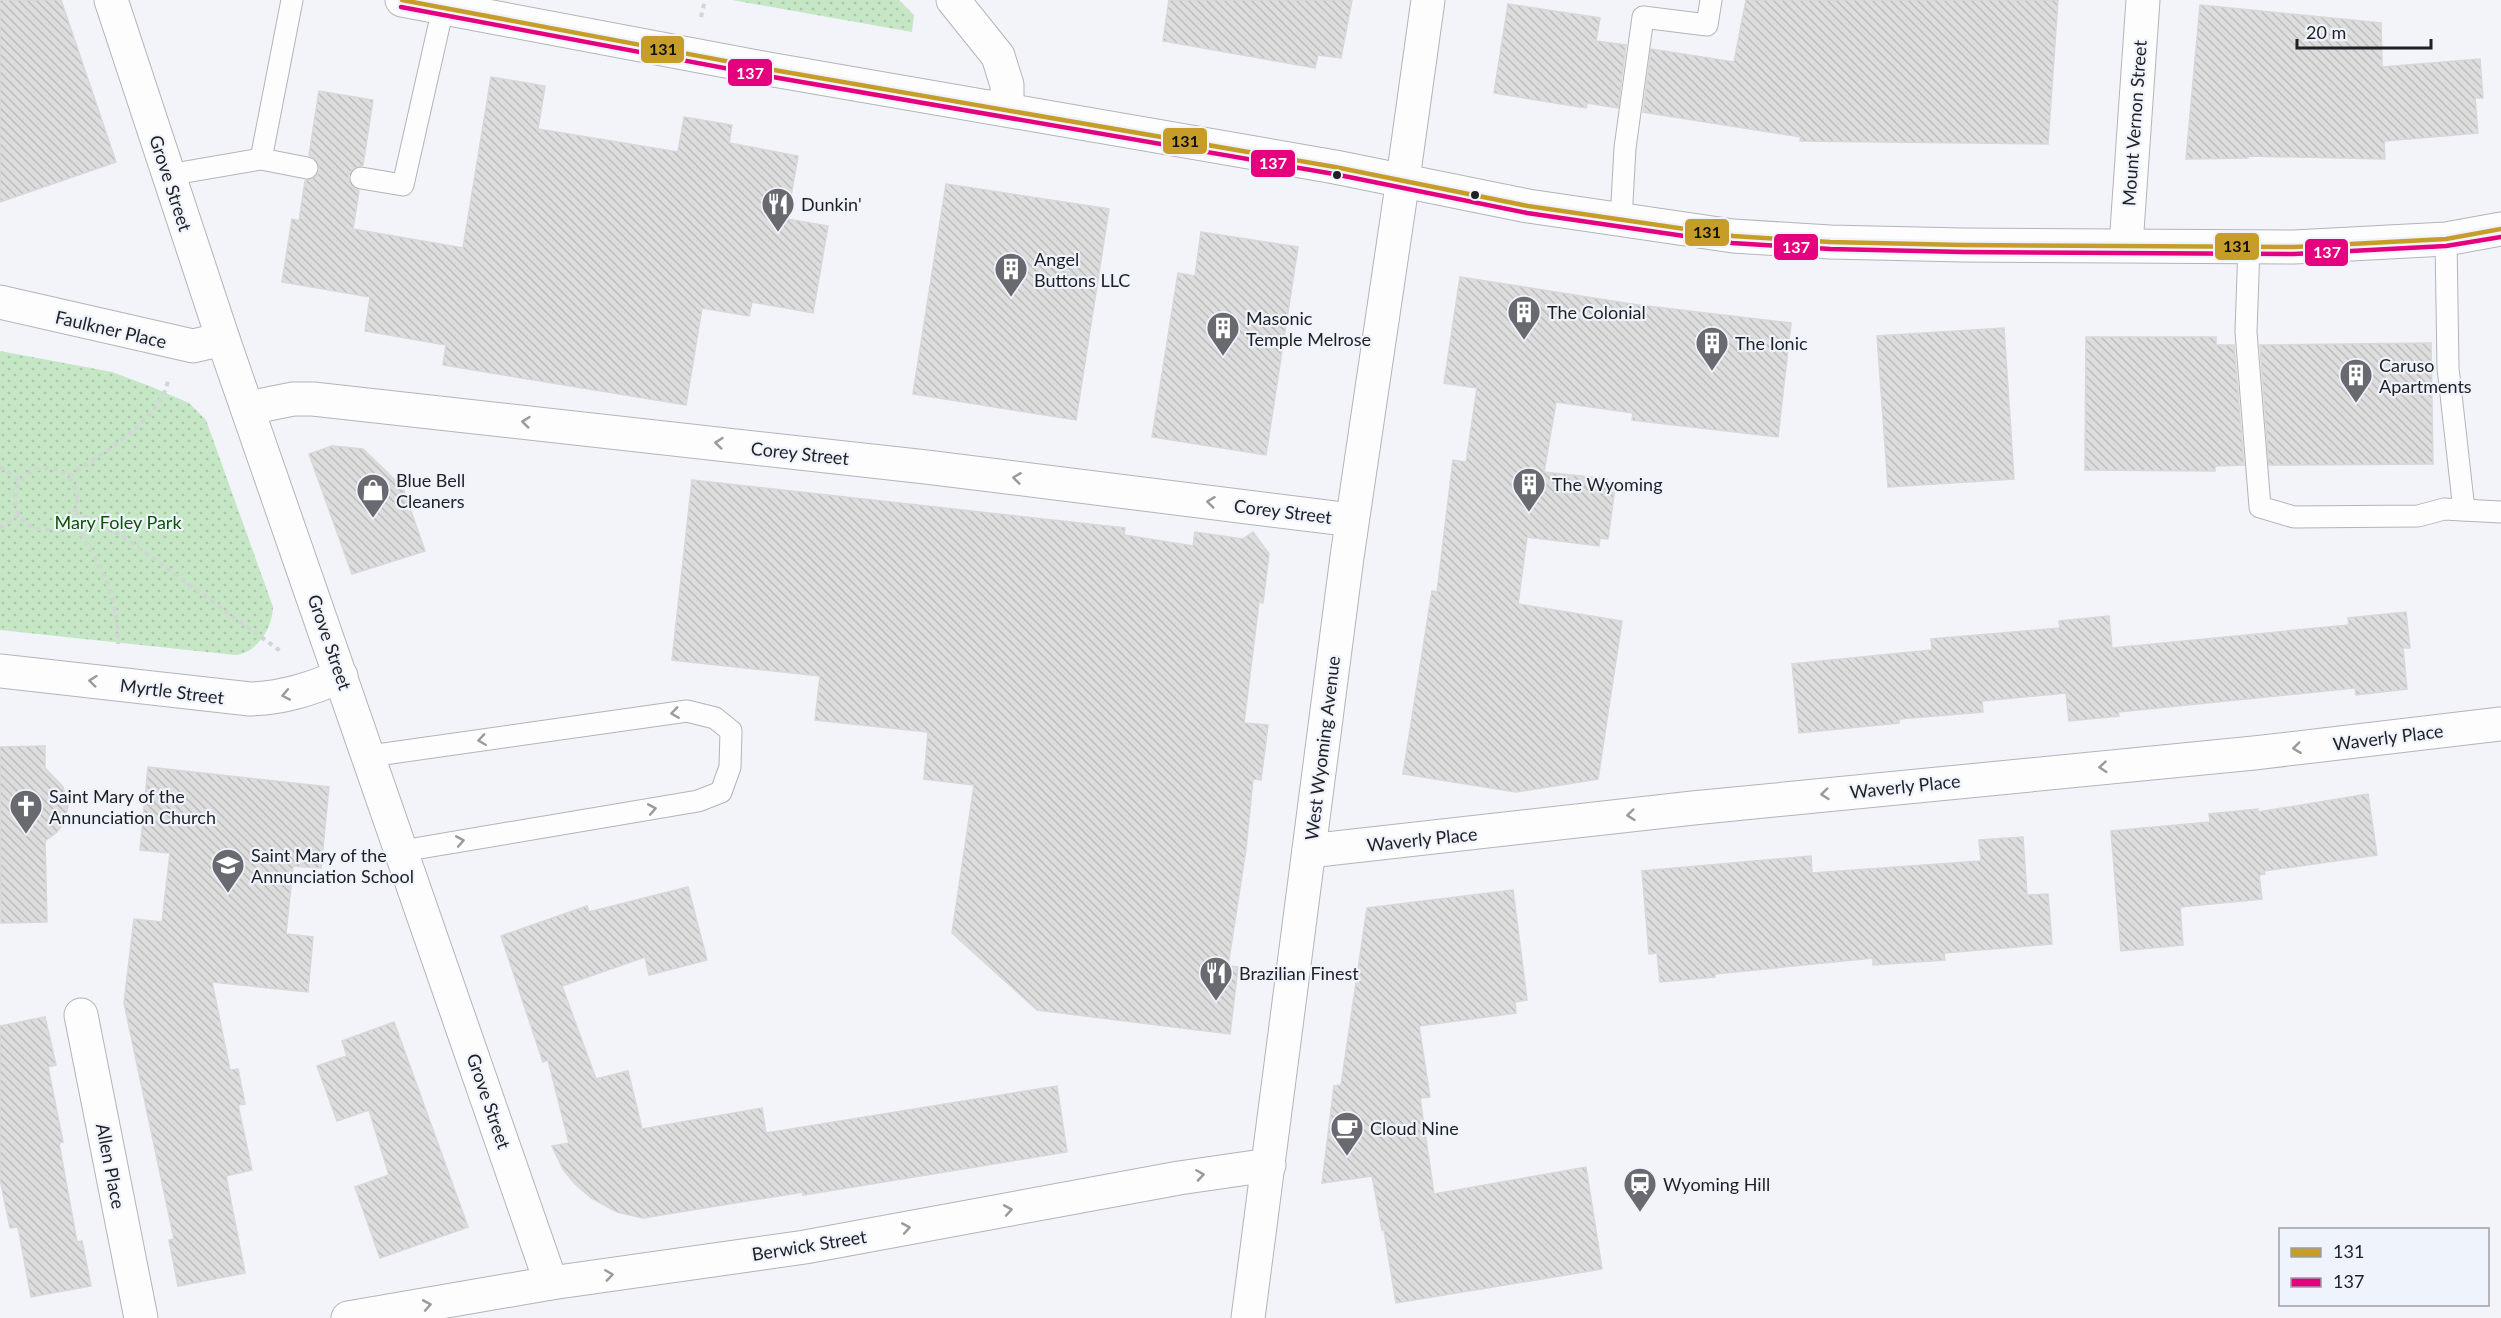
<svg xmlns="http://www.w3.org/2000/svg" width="2501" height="1318" viewBox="0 0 2501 1318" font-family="Lato,sans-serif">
<defs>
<pattern id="park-dots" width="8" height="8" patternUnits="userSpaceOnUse" patternTransform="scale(1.5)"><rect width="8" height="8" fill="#c5e7c5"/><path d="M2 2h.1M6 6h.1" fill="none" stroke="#a9c6a9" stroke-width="1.8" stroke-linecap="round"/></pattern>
<pattern id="building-back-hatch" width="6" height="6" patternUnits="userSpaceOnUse" patternTransform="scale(1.5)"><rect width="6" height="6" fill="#ddd"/><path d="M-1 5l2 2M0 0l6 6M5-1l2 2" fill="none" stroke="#bdbdbe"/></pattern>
</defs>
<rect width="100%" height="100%" fill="#f2f4f9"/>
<g fill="url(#park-dots)">
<polygon points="732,0 899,0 914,15 912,32"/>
<path d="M0 351 112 372 152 387 189 403 206 420 273 607C272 629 257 653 235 655L0 630Z"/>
</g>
<g fill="url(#building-back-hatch)" stroke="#d8d7d9" stroke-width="1.5">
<polygon points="0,0 61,0 116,162 0,202"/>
<polygon points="1169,0 1352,0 1341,58 1318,55 1315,68 1163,41"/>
<polygon points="1746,0 2058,0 2048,144 1800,141 1801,137 1643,112 1651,49 1734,62"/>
<polygon points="1508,4 1600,18 1596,41 1626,45 1618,108 1587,103 1586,108 1494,93"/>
<polygon points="2200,5 2381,23 2382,67 2480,59 2483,98 2475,98 2478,133 2384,141 2385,159 2248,156 2248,158 2186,159"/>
<polygon points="491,77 545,86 538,129 678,152 684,117 732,125 729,143 798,156 787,219 828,226 813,313 752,302 749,316 702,308 686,405 443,365 446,345 365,331 370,297 282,282 292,219 299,221 305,181 316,177 320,170 316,159 309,155 319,91 373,100 363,165 352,170 348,176 352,187 359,191 353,229 463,248"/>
<polygon points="946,184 1109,209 1076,420 913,394"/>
<polygon points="1201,232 1298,247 1266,455 1152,437 1178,273 1195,276"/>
<polygon points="1460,277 1638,305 1791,323 1778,437 1632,420 1633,413 1556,402 1544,472 1607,479 1606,487 1615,488 1608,539 1600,538 1599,546 1527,537 1518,604 1622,621 1598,779 1516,792 1403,774 1432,591 1437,592 1453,460 1466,462 1477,388 1444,383"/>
<polygon points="2004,328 2014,479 1888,487 1877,336"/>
<polygon points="2086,337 2216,337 2216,345 2234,345 2244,465 2215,466 2215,471 2085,470"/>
<polygon points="2431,343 2433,464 2269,465 2260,345"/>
<polygon points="332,446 363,449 403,488 425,551 352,574 309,454"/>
<polygon points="692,480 1125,528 1124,535 1193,546 1195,532 1243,539 1253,532 1269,554 1263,603 1259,602 1244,723 1268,725 1261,780 1253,779 1246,849 1228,966 1238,967 1230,1034 1037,1010 952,933 974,785 924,779 928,732 815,720 820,676 672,660"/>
<polygon points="2406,612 2410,648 2403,648 2407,689 2356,695 2355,688 2118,712 2119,716 2069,721 2066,693 1982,701 1983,712 1899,719 1899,723 1799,733 1792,664 1932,650 1931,639 2060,628 2059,621 2109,616 2112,648 2349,625 2348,618"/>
<polygon points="45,746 45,768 63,787 68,806 64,822 57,832 45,841 47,922 1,923 0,747"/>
<polygon points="148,767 329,787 321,868 293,866 286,934 313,937 308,992 212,982 230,1070 238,1069 245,1104 238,1105 252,1170 226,1176 245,1273 178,1286 169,1240 174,1239 124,1003 134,919 162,922 170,853 140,850"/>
<polygon points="2368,794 2377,855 2264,871 2265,874 2259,875 2262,899 2180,907 2183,945 2121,951 2111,831 2210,822 2209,814 2258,809 2258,812"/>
<polygon points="2023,837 2027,895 2048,894 2052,944 1944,953 1945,960 1873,965 1873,958 1715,974 1715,977 1660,982 1657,953 1649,954 1642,871 1811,856 1812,873 1981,861 1979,840"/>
<polygon points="688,887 707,960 649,975 645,957 562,986 596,1079 628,1071 642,1129 762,1108 766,1133 1057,1086 1067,1152 803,1195 803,1192 643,1218 617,1212 591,1198 574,1183 563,1169 552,1146 569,1143 548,1060 543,1062 501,936 587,906 589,912"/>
<polygon points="1513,890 1527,1000 1515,1002 1516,1013 1419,1026 1430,1097 1420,1098 1434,1194 1586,1167 1602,1269 1396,1303 1384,1230 1382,1230 1372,1176 1322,1183 1334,1086 1341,1085 1367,908"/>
<polygon points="45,1017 56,1065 48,1067 63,1142 59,1143 77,1242 82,1241 91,1286 31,1297 18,1227 10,1228 0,1179 0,1026"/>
<polygon points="394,1022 468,1227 380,1258 355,1187 389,1175 369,1110 337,1121 317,1066 347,1056 342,1041"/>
</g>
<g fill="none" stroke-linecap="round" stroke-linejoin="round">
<g stroke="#b2b4b8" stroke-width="23">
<g id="lane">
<polyline points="261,159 292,0"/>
<polyline points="168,175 261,159 307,168"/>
<polyline points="361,178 403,185 443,8"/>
<polyline points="1621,220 1625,148 1643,17 1707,25 1711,0"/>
<polyline points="2446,239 2448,368 2464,510"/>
<polyline points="2249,246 2246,332 2260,507 2294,517 2418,516 2444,509 2501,512"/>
<polyline points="370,756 687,711 715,718 731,731 730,767 721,792 698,801 402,851"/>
</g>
</g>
<g stroke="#b2b4b8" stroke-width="35">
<g id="street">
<polyline points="111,0 223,339 551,1283"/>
<polyline points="953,0 998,56 1007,85 1007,109"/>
<polyline points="1403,179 1428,0"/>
<polyline points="2126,245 2143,0"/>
<polyline points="0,302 193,346 223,339"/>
<polyline points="248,408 293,399 313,399 926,467 1352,520"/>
<path d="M0 671 250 699C283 698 311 689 341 676"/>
<polyline points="1309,851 1693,808 2254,753 2501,724"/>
<polyline points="81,1015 141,1318"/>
<polyline points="348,1318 551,1283 805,1247 1179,1178 1269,1165"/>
</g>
</g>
<g stroke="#b2b4b8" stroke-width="35">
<polyline id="secondary" points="1248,1318 1347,557 1403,179"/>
</g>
<g stroke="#b2b4b8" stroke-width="35">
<polyline id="primary" points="402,0 768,69 1335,167 1528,206 1733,236 1830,242 1963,245 2294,247 2446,239 2501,229"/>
</g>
<g stroke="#d3d4d6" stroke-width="4" stroke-dasharray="4.5 4.5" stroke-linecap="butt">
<polyline points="701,17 705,0"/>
<polyline points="0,467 20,481"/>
<circle cx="46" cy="499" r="31"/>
<path d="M69 476C100 454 160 421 168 381"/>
<polyline points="75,512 121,535 283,653"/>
<path d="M71 518C98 561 118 591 118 644"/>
<polyline points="0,528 19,515"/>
</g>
<use href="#lane" stroke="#fdfdfe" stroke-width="21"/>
<use href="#street" stroke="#fdfdfe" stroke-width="33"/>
<use href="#secondary" stroke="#fdfdfe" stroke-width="33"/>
<use href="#primary" stroke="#fdfdfe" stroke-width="33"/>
<g stroke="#eff3fc" stroke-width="9">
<polyline id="bus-1" points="402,0 768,69 1335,167 1528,206 1733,236 1830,242 1963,245 2294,247 2446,239 2501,229"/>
</g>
<g stroke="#eff3fc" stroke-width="9">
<polyline id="bus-2" points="401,7 767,76 1334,174 1527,213 1732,243 1830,249 1963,252 2294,254 2446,246 2501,237"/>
</g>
<use href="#bus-1" stroke="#c79d2a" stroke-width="4.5"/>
<use href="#bus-2" stroke="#e5007d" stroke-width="4.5"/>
</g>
<defs><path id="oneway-chevron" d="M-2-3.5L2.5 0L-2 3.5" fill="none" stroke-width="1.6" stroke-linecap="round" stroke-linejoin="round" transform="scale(1.5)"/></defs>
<g stroke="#999a9c">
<use href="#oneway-chevron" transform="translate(526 422) rotate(-174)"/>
<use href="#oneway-chevron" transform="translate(719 443) rotate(-174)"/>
<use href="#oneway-chevron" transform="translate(1017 478) rotate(-173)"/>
<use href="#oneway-chevron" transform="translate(1211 502) rotate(-173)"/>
<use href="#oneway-chevron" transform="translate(93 681) rotate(-174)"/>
<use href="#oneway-chevron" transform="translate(286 695) rotate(169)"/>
<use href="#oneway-chevron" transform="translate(675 713) rotate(172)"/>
<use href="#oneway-chevron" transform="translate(482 740) rotate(172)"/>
<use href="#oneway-chevron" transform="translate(2297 748) rotate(173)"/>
<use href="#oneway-chevron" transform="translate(2103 767) rotate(175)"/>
<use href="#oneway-chevron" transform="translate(1825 794) rotate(174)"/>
<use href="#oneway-chevron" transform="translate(652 809) rotate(-10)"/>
<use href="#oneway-chevron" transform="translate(1631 815) rotate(174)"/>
<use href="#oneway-chevron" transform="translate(460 841) rotate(-10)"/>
<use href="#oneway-chevron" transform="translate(1200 1175) rotate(-9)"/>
<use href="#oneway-chevron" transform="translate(1008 1210) rotate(-10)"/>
<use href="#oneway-chevron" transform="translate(906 1228) rotate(-10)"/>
<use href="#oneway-chevron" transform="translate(609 1275) rotate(-8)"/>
<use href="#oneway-chevron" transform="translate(427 1305) rotate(-10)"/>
</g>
<defs>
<g id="restaurant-pin" transform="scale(1.725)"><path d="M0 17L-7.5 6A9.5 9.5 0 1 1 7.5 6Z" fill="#696a6f" stroke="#eff3fc"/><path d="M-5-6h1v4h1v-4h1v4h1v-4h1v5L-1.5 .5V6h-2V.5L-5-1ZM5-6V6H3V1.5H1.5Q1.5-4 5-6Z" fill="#fff"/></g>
<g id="building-pin" transform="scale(1.725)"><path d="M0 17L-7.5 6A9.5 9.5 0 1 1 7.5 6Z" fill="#696a6f" stroke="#eff3fc"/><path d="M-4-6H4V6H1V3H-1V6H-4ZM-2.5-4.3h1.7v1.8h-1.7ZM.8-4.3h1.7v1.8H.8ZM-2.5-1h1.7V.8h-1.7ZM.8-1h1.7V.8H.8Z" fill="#fff"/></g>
<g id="shop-pin" transform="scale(1.725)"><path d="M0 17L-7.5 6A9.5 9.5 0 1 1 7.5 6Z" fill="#696a6f" stroke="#eff3fc"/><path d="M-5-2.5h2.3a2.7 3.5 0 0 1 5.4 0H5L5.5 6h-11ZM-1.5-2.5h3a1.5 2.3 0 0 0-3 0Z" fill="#fff"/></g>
<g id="church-pin" transform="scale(1.725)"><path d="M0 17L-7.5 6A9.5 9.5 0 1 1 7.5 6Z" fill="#696a6f" stroke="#eff3fc"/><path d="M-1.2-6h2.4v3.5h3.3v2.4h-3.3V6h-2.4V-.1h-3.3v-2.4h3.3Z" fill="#fff"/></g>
<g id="school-pin" transform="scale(1.725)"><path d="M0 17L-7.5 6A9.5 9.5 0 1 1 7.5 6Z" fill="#696a6f" stroke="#eff3fc"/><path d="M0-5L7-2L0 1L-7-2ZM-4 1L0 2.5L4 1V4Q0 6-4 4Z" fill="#fff"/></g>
<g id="cafe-pin" transform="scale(1.725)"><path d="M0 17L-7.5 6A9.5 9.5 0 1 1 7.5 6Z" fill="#696a6f" stroke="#eff3fc"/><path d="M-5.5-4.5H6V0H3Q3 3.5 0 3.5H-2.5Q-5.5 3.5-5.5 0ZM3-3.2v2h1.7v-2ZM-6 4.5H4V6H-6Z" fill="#fff"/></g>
<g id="station-pin" transform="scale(1.725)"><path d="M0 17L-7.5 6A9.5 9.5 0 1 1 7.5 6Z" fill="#696a6f" stroke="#eff3fc"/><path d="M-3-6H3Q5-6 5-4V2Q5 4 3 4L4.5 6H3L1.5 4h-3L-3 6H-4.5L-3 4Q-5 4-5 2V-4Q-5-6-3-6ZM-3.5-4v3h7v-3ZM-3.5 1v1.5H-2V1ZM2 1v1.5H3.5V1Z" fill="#fff"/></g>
</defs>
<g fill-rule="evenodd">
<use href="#restaurant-pin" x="778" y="204"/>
<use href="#building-pin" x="1011" y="269"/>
<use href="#building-pin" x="1524" y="312"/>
<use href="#building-pin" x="1223" y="328"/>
<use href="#building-pin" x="1712" y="343"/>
<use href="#building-pin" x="2356" y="375"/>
<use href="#building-pin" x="1529" y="484"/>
<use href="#shop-pin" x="373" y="490"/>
<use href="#church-pin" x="26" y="806"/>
<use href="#school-pin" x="228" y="865"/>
<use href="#restaurant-pin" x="1216" y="973"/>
<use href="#cafe-pin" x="1347" y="1128"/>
<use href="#station-pin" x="1640" y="1184"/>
</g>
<g fill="#1f2024" stroke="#eff3fc" stroke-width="2">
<circle cx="1337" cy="175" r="5"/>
<circle cx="1475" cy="195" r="5"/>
</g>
<g text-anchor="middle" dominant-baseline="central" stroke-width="4.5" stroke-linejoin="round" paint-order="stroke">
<g font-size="18" fill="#1f2024" stroke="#eff3fc">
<text transform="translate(2134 123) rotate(-86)">Mount Vernon Street</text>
<text transform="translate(171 183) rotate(72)">Grove Street</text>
<text transform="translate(111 329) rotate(13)">Faulkner Place</text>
<text transform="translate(800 453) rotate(6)">Corey Street</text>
<text transform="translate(1283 511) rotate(7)">Corey Street</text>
<text transform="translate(330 642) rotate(71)">Grove Street</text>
<text transform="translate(172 691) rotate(7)">Myrtle Street</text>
<text transform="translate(2388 737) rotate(-7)">Waverly Place</text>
<text transform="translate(1322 748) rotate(-83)">West Wyoming Avenue</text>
<text transform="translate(1905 786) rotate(-6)">Waverly Place</text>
<text transform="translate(1422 839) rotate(-6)">Waverly Place</text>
<text transform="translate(489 1101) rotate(71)">Grove Street</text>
<text transform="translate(111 1166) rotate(79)">Allen Place</text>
<text transform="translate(809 1245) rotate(-9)">Berwick Street</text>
</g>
<g font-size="18" fill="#1f2024" stroke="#eff3fc" text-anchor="start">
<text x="801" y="204">Dunkin'</text>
<text x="1034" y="259">Angel<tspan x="1034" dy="21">Buttons LLC</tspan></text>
<text x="1547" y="312">The Colonial</text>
<text x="1246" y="318">Masonic<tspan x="1246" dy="21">Temple Melrose</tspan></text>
<text x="1735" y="343">The Ionic</text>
<text x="2379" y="365">Caruso<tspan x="2379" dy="21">Apartments</tspan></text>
<text x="396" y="480">Blue Bell<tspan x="396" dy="21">Cleaners</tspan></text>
<text x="1552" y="484">The Wyoming</text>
<text x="49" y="796">Saint Mary of the<tspan x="49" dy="21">Annunciation Church</tspan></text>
<text x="251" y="855">Saint Mary of the<tspan x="251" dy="21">Annunciation School</tspan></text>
<text x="1239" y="973">Brazilian Finest</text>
<text x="1370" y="1128">Cloud Nine</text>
<text x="1663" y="1184">Wyoming Hill</text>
</g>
<g font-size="18" fill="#0b5407" stroke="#eff3fc">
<text x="118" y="522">Mary Foley Park</text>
</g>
</g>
<g stroke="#eff3fc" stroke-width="2">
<rect x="640" y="35" width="45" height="29" rx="6" fill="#c79d2a"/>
<rect x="727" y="58" width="46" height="29" rx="6" fill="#e5007d"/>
<rect x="1162" y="127" width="46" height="28" rx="6" fill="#c79d2a"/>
<rect x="1250" y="149" width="46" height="29" rx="6" fill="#e5007d"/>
<rect x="1684" y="218" width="46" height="29" rx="6" fill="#c79d2a"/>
<rect x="2214" y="232" width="46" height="29" rx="6" fill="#c79d2a"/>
<rect x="1773" y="233" width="46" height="28" rx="6" fill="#e5007d"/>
<rect x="2304" y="238" width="45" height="29" rx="6" fill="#e5007d"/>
</g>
<g font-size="16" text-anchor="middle" font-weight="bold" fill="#fff">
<text x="750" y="79">137</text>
<text x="1273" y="169">137</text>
<text x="1796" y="253">137</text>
<text x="2327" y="258">137</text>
</g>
<g font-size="16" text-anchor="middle" font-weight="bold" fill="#111">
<text x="663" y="55">131</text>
<text x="1185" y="147">131</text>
<text x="1707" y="238">131</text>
<text x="2237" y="252">131</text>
</g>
<rect x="2279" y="1228" width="210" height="78" fill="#eff3fc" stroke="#9c9fa6" stroke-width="1.5"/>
<rect x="2291" y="1248" width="30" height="9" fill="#c79d2a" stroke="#9c9fa6" stroke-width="1.5"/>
<text x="2333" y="1258" font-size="18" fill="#1f2024">131</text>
<rect x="2291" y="1278" width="30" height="9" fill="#e5007d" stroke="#9c9fa6" stroke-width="1.5"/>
<text x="2333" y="1288" font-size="18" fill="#1f2024">137</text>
<path d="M2297 39v9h134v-9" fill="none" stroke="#1f2024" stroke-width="3"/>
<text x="2306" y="39" font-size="18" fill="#1f2024" stroke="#eff3fc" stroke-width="4.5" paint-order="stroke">20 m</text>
</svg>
